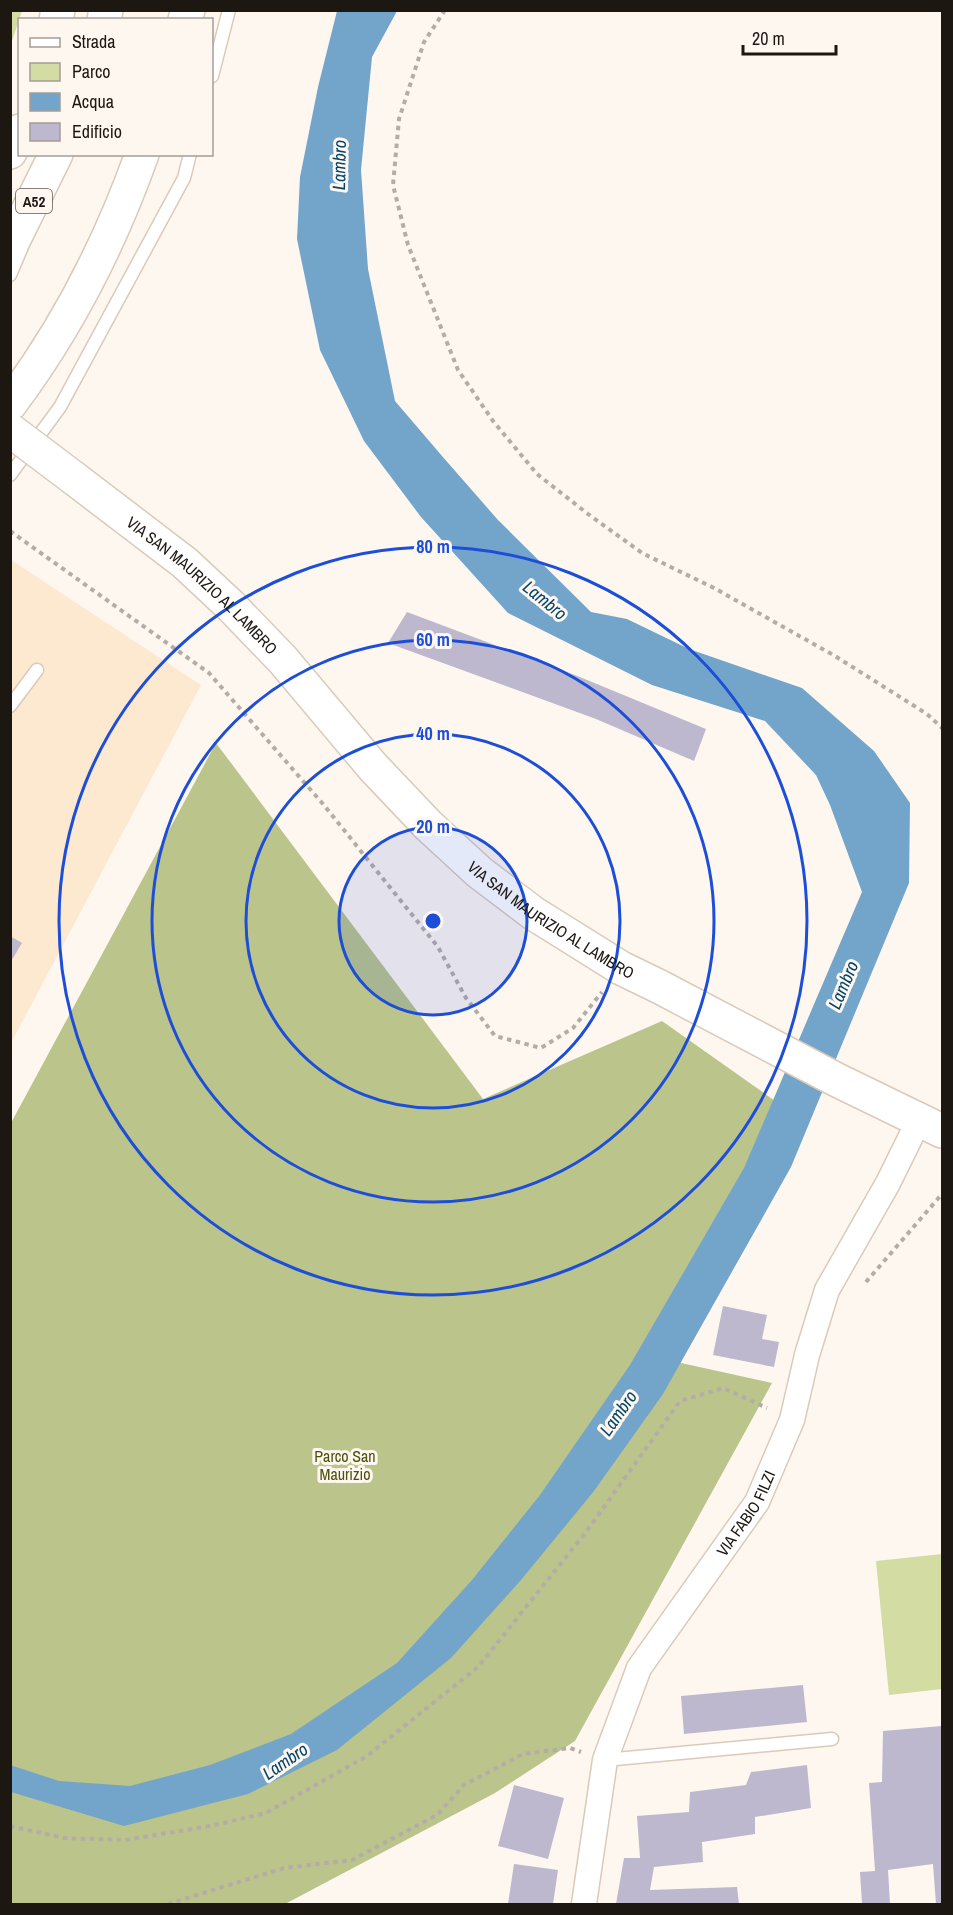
<svg xmlns="http://www.w3.org/2000/svg" width="953" height="1915" viewBox="0 0 953 1915" font-family="'Archivo Narrow',sans-serif">
<rect width="100%" height="100%" fill="#fef7f0"/>
<polygon fill="#fde8d0" points="11,560 201,685 11,1043"/>
<g fill="#d3dca2">
<polygon points="11,10 22,11 11,44 10,11"/>
<polygon points="942,1554 942,1689 889,1695 876,1561"/>
</g>
<polygon fill="#bbc48a" points="216,743 483,1099 662,1021 795,1115 663,1359 772,1383 575,1741 495,1793 285,1904 11,1904 11,1123"/>
<polygon fill="#73a4ca" points="337,11 397,11 372,57 361,170 368,269 395,401 442,456 498,520 591,612 627,619 689,649 802,688 874,751 910,803 909,883 791,1167 663,1394 594,1491 521,1580 451,1658 337,1750 248,1794 124,1826 11,1792 10,1765 59,1781 130,1786 210,1765 291,1734 397,1663 472,1580 540,1495 630,1365 744,1168 862,892 830,805 816,775 765,721 652,685 508,613 421,517 364,441 320,350 297,239 300,177 318,87"/>
<g fill="#bdb8cd">
<polygon points="407,612 575,675 706,729 694,761 596,719 388,643"/>
<polygon points="10,936 22,943 10,963"/>
<polygon points="723,1306 767,1315 762,1339 779,1342 774,1367 713,1355"/>
<polygon points="803,1685 807,1722 684,1734 681,1696"/>
<polygon points="942,1726 942,1904 936,1904 933,1864 888,1870 890,1904 862,1904 860,1872 875,1871 869,1783 882,1782 883,1731"/>
<polygon points="807,1765 811,1808 755,1817 755,1834 702,1842 703,1862 654,1867 650,1890 737,1887 739,1904 616,1904 624,1858 640,1858 637,1816 689,1812 690,1792 746,1785 751,1772"/>
<polygon points="514,1785 564,1798 548,1859 498,1846"/>
<polygon points="514,1864 558,1870 553,1904 508,1904"/>
</g>
<g fill="none" stroke-linecap="round" stroke-linejoin="round">
<g stroke="#dacab9" stroke-width="15">
<g id="lane">
<polyline points="212,76 229,10"/>
<polyline points="10,275 21,249"/>
<polyline points="10,475 60,407 184,178 190,154"/>
<polyline points="10,706 37,670"/>
<polyline points="605,1760 832,1739"/>
</g>
</g>
<g stroke="#dacab9" stroke-width="27">
<g id="street">
<path id="s1" d="M584 1904 605 1760 639 1668 757 1502 792 1420 807 1355 827 1290 888 1183 919 1120"/>
</g>
</g>
<g stroke="#dacab9" stroke-width="36">
<g id="secondary">
<path id="s2" d="M75 479 185 563 231 606 283 660 373 767 428 825 479 872 533 913 621 968 660 987 837 1080 942 1131"/>
</g>
</g>
<g stroke="#dacab9" stroke-width="36">
<g id="highway">
<polyline points="56,20 58,10"/>
<polyline points="104,20 106,10"/>
<polyline points="185,20 188,10"/>
<polyline points="10,152 20,131"/>
<polyline points="10,247 56,154"/>
<path d="M10 404C67 328 110 244 142 154"/>
</g>
</g>
<g stroke="#b4ada7" stroke-width="4" stroke-dasharray="4.5 4.5" stroke-linecap="butt">
<polyline points="445,10 424,42 399,119 393,185 408,245 458,370 493,421 537,474 588,514 642,553 714,588 835,656 927,714 942,728"/>
<polyline points="10,531 209,673 323,804 438,947 466,998 495,1036 541,1048 573,1028 602,992"/>
<polyline points="866,1282 942,1194"/>
<polyline points="10,1826 64,1838 125,1840 210,1826 266,1813 367,1756 478,1667 586,1532 680,1401 723,1388 767,1408"/>
<polyline points="168,1904 284,1868 352,1860 437,1815 464,1785 523,1754 570,1748 581,1752"/>
</g>
<use href="#lane" stroke="#fff" stroke-width="12"/>
<use href="#street" stroke="#fff" stroke-width="24"/>
<use href="#secondary" stroke="#fff" stroke-width="33"/>
<use href="#highway" stroke="#fff" stroke-width="33"/>
<g stroke="#dacab9" stroke-width="36" stroke-linecap="butt">
<polyline id="secondary-bridge" points="10,430 75,479"/>
</g>
<use href="#secondary-bridge" stroke="#fff" stroke-width="33"/>
</g>
<circle cx="433" cy="921" r="94" fill="#1d4ed8" fill-opacity=".12"/>
<g fill="none" stroke="#1d4ed8" stroke-width="3">
<circle cx="433" cy="921" r="94"/>
<circle cx="433" cy="921" r="187"/>
<circle cx="433" cy="921" r="281"/>
<circle cx="433" cy="921" r="374"/>
</g>
<g text-anchor="middle" dominant-baseline="central" stroke-width="6" stroke-linejoin="round" paint-order="stroke">
<rect fill="#fef7f0" stroke="#605a54" stroke-width="1.5" x="16" y="189" width="36" height="24" rx="4.5"/>
<g font-size="15" font-weight="bold" fill="#1c1711">
<text x="34" y="201">A52</text>
</g>
<g font-size="16" fill="#1c1711" stroke="#fef7f0">
<text stroke="none"><textPath href="#s2" startOffset="166">VIA SAN MAURIZIO AL LAMBRO</textPath></text>
<text stroke="none"><textPath href="#s2" startOffset="652">VIA SAN MAURIZIO AL LAMBRO</textPath></text>
<text stroke="none"><textPath href="#s1" startOffset="432">VIA FABIO FILZI</textPath></text>
</g>
<g font-size="16" fill="#4a500e" stroke="#fef7f0">
<text x="345" y="1456">Parco San<tspan x="345" dy="18">Maurizio</tspan></text>
</g>
<g font-size="18" font-style="italic" fill="#034469" stroke="#fef7f0">
<text transform="translate(339 165) rotate(-89)">Lambro</text>
<text transform="translate(545 600) rotate(39)">Lambro</text>
<text transform="translate(843 985) rotate(-67)">Lambro</text>
<text transform="translate(618 1413) rotate(-55)">Lambro</text>
<text transform="translate(285 1761) rotate(-34)">Lambro</text>
</g>
</g>
<circle cx="433" cy="921" r="9" fill="#1d4ed8" stroke="#fef7f0" stroke-width="3"/>
<g font-size="18" text-anchor="middle" font-weight="bold" fill="#1d4ed8" stroke="#fef7f0" stroke-width="6" stroke-linejoin="round" paint-order="stroke">
<text x="433" y="553">80 m</text>
<text x="433" y="646">60 m</text>
<text x="433" y="740">40 m</text>
<text x="433" y="833">20 m</text>
</g>
<rect width="953" height="1915" fill="none" stroke="#1c1711" stroke-width="24"/>
<rect x="18" y="18" width="195" height="138" fill="#fef7f0" stroke="#a49d97" stroke-width="1.5"/>
<rect x="30" y="38" width="30" height="9" fill="#ffffff" stroke="#a49d97" stroke-width="1.5"/>
<text x="72" y="48" font-size="18" fill="#1c1711">Strada</text>
<rect x="30" y="63" width="30" height="18" fill="#d3dca2" stroke="#a49d97" stroke-width="1.5"/>
<text x="72" y="78" font-size="18" fill="#1c1711">Parco</text>
<rect x="30" y="93" width="30" height="18" fill="#73a4ca" stroke="#a49d97" stroke-width="1.5"/>
<text x="72" y="108" font-size="18" fill="#1c1711">Acqua</text>
<rect x="30" y="123" width="30" height="18" fill="#bdb8cd" stroke="#a49d97" stroke-width="1.5"/>
<text x="72" y="138" font-size="18" fill="#1c1711">Edificio</text>
<path d="M743 45v9h93v-9" fill="none" stroke="#1c1711" stroke-width="3"/>
<text x="752" y="45" font-size="18" fill="#1c1711" stroke="#fef7f0" stroke-width="4.5" paint-order="stroke">20 m</text>
</svg>
